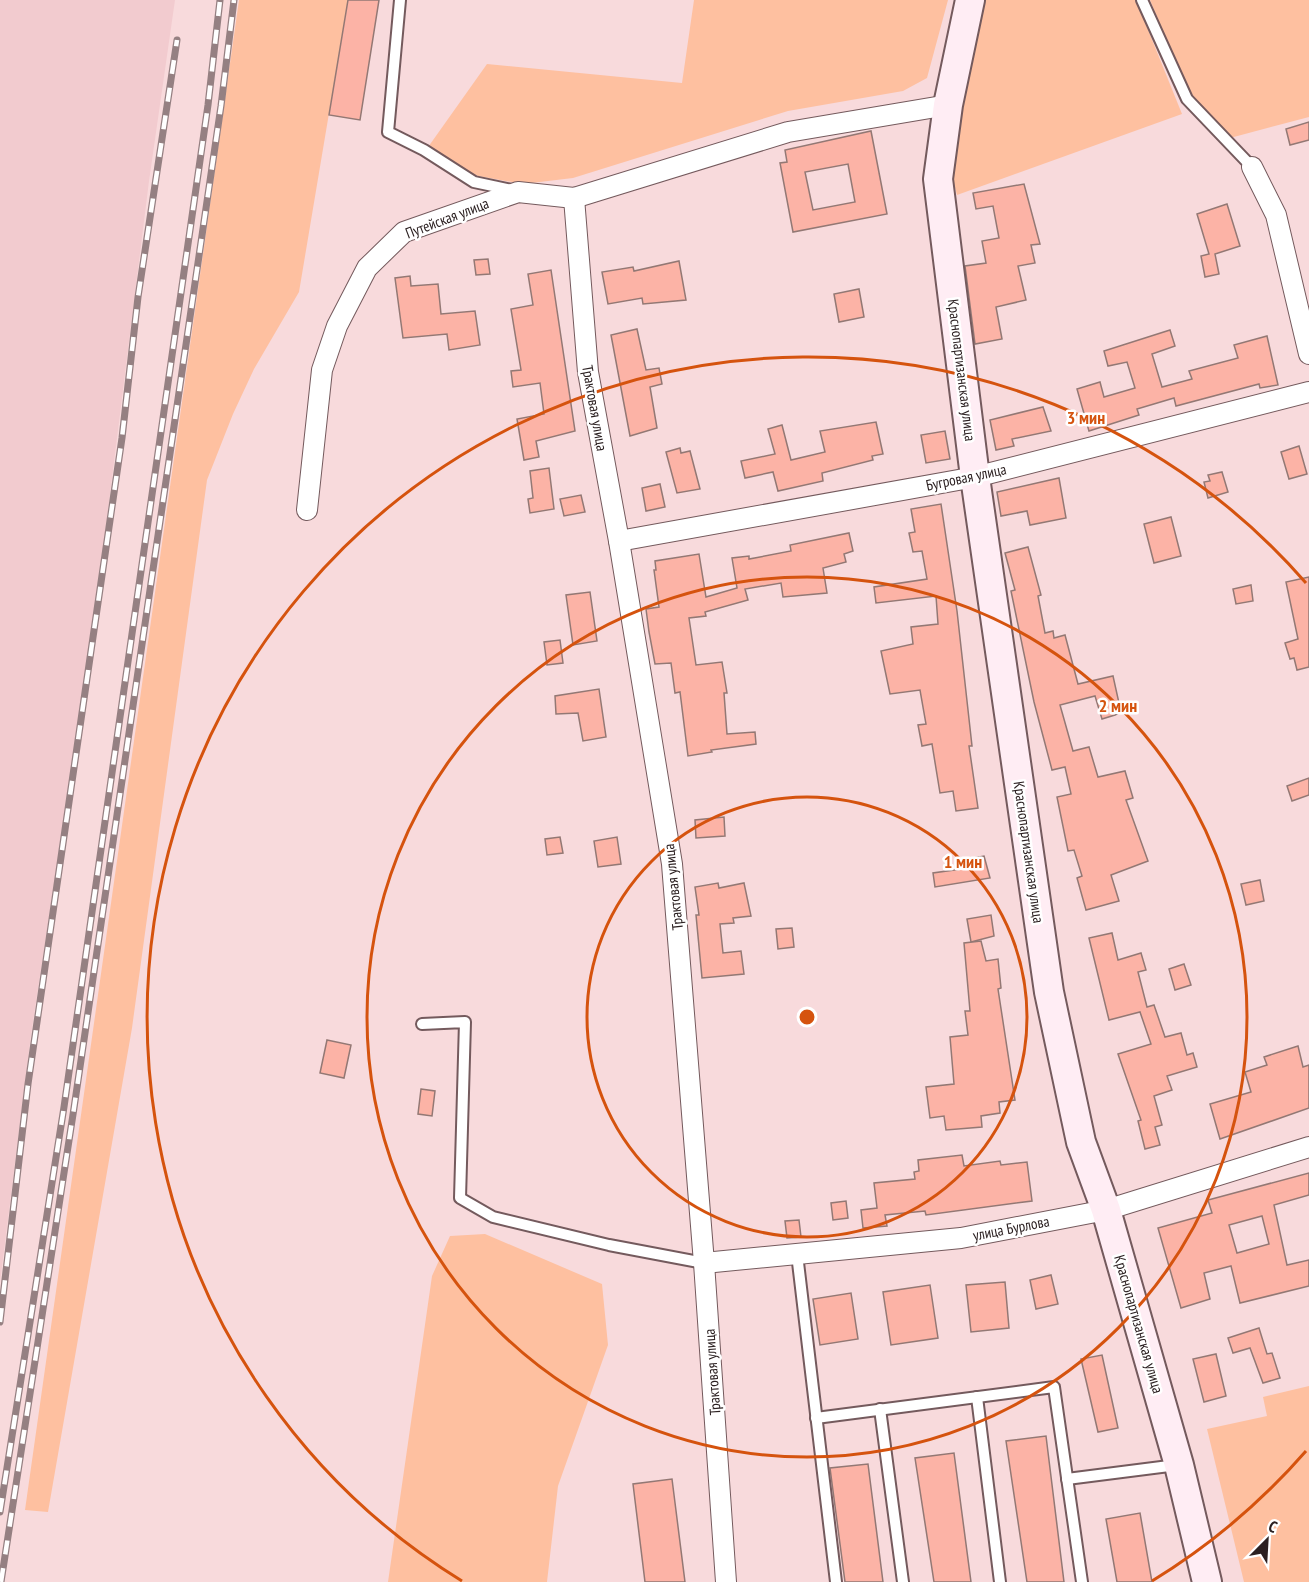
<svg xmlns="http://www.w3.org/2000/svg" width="1309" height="1582" viewBox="0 0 1309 1582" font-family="'PT Sans Narrow',sans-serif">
<rect width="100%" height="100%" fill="#f8dadc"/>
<polygon fill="#f2cbcf" points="0,0 175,0 149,181 95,615 31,1035 0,1283"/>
<g fill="#fec0a0">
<polygon points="239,0 348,0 299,292 254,369 233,414 207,480 132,1028 48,1512 25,1510"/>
<polygon points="694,0 948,0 927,78 903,91 788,111 573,178 523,184 478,176 447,163 426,150 487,64 682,83"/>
<polygon points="985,0 1136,0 1182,114 957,195 949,166"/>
<polygon points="1150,0 1309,0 1309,117 1230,138 1190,98"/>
<polygon points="485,1234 602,1284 608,1345 558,1486 547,1582 388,1582 432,1276 450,1236"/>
<polygon points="1309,1386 1309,1582 1244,1582 1207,1429 1267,1416 1263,1397"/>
</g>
<g fill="#fcb3a6" stroke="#937874" stroke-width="1.5" fill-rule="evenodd">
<polygon points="348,0 379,0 360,120 329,115"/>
<polygon points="1309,122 1309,140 1290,145 1286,129"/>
<path d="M871 131 887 214 793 232 780 163 787 162 785 150ZM848 164 855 202 813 210 805 172Z"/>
<polygon points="1024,184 1040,244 1031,245 1035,263 1018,266 1026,300 996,307 1002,339 975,344 965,266 986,263 982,241 999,238 993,206 976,209 973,193"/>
<polygon points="1227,204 1240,246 1215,254 1219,274 1205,277 1201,256 1209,254 1197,214"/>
<polygon points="488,259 490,274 476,275 474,260"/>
<polygon points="679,261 686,300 643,304 642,298 608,304 602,272 633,267 634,271"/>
<polygon points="551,270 575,431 536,441 539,457 524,460 517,419 544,414 540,383 513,387 511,371 521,370 511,309 533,305 528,274"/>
<polygon points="410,276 411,286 438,284 441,314 475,311 480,345 449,350 447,334 403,338 395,278"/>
<polygon points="859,289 864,317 839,322 834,294"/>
<polygon points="637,329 646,370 659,368 662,384 650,387 657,428 630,436 611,335"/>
<polygon points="1170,330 1175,346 1152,354 1162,387 1192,379 1189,371 1238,358 1234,345 1267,336 1278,385 1260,388 1259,384 1176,406 1174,398 1137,409 1139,415 1089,431 1077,389 1100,382 1104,397 1135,388 1127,362 1108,366 1104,351"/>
<polygon points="1043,407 1051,431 1012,439 1014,446 996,450 990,420"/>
<polygon points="876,422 883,454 872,456 873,460 822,473 823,481 778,491 773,472 745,478 741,461 775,454 768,429 782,425 791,460 825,452 820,431"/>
<polygon points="945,431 950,459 926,463 921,435"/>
<polygon points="1299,446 1307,474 1289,479 1281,452"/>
<polygon points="680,448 681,453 690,451 700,489 677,493 666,452"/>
<polygon points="549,468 554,509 530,513 528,499 533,498 530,471"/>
<polygon points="1222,472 1228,492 1208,498 1204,482 1210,481 1208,475"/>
<polygon points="1059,478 1066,518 1030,525 1027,511 1001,516 997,492"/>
<polygon points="660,484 665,507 646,511 642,488"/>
<polygon points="581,495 585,512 564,516 560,499"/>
<polygon points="941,504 957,611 972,746 969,746 978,808 956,811 953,791 940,793 932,744 922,746 918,725 926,724 920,690 890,694 881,651 913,644 911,627 938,624 936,596 876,603 874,587 927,579 922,551 913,552 909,533 915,532 911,509"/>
<polygon points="1171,517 1181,556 1154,563 1144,524"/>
<polygon points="849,533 853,551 844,554 846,562 823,568 827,593 783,597 781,583 745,589 748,600 705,612 706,616 689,618 696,665 722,662 727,693 724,693 727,734 755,732 756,744 711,750 712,752 688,756 680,692 675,693 671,663 655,664 649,632 646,609 659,607 654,570 656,570 655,561 699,554 706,597 737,588 732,558 749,556 749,559 791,551 790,545"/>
<polygon points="1028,547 1041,595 1038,596 1045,633 1053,631 1054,638 1065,635 1078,684 1113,676 1121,712 1115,715 1102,719 1095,696 1060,705 1073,751 1089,747 1098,777 1125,771 1133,798 1126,800 1148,861 1111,875 1119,901 1086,910 1077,878 1082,876 1074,850 1068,851 1057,797 1071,794 1065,767 1052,770 1034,702 1011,591 1015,590 1005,553"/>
<polygon points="1309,577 1309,667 1297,670 1294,658 1290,659 1285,643 1298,639 1286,582"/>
<polygon points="1251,585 1253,601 1236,604 1233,589"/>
<polygon points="590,592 597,641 573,645 566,595"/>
<polygon points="560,640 563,663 547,665 544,642"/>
<polygon points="599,689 606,737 583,741 578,713 556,714 555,696"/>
<polygon points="1309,778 1309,795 1292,801 1287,786"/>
<polygon points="724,817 725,836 696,838 695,820"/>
<polygon points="560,837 563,853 547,855 545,839"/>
<polygon points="617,837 621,864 598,867 594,841"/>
<polygon points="984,856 990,878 935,887 933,873 968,868 967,859"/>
<polygon points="1260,880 1264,901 1246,905 1241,884"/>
<polygon points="718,883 719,888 744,883 751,916 733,918 734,923 720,924 723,953 741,951 744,974 702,978 696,915 699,915 695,887"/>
<polygon points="991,915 994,936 971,942 967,919"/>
<polygon points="792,928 794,947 778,949 776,929"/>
<polygon points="1112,933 1118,960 1141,953 1146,970 1138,972 1147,1007 1154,1005 1165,1037 1181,1033 1187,1055 1193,1053 1197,1067 1167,1076 1172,1090 1154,1096 1162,1125 1155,1127 1160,1145 1145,1149 1138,1121 1141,1120 1118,1054 1151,1044 1140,1012 1109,1020 1089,938"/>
<polygon points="981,941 986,961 998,959 1001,988 998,989 1015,1100 999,1102 1000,1113 981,1116 982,1127 946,1130 944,1116 930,1118 926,1087 954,1084 950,1037 968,1035 965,1011 970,1011 964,943"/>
<polygon points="1184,964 1191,985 1175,990 1169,969"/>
<polygon points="327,1040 351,1045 344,1078 320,1073"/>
<polygon points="1298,1046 1303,1067 1309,1065 1309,1108 1220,1139 1210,1104 1251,1092 1245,1072 1267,1065 1264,1057"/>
<polygon points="421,1089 435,1091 432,1116 418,1114"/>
<polygon points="962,1155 964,1166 1000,1161 1001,1165 1027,1162 1032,1201 926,1215 925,1211 885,1215 887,1226 863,1228 861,1210 877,1208 874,1183 915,1179 914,1172 919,1171 918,1160"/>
<path d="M1309 1173V1195L1274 1205 1287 1265 1309 1260V1286L1240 1303 1231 1266 1204 1273 1210 1299 1181 1308 1158 1228 1212 1213 1208 1200ZM1262 1216 1269 1244 1237 1253 1229 1225Z"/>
<polygon points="846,1201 848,1218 833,1220 831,1203"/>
<polygon points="799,1220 801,1237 787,1238 785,1221"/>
<polygon points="1051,1275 1058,1304 1036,1309 1030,1280"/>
<polygon points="1005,1282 1009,1328 971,1332 966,1285"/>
<polygon points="930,1285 938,1338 891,1345 883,1292"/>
<polygon points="851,1293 858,1339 820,1345 813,1299"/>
<polygon points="1259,1328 1267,1354 1272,1353 1280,1378 1263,1383 1250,1348 1233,1353 1228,1338"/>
<polygon points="1216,1354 1226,1396 1204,1402 1193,1359"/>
<polygon points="1102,1355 1118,1428 1098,1432 1081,1359"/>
<polygon points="1046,1436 1064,1582 1027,1582 1006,1441"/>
<polygon points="954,1453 971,1582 934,1582 915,1458"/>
<polygon points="868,1464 883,1582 845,1582 830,1468"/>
<polygon points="672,1479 685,1582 645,1582 633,1484"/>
<polygon points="1140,1513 1152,1582 1117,1582 1106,1519"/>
</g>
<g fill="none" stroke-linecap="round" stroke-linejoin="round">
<g stroke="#745a5d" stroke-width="14">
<g id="lane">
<polyline points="400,0 388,132 424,150 474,182 512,190"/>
<polyline points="1142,0 1187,99 1252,167"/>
<polyline points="422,1024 465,1022 460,1198 493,1217 609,1245 704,1263"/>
<polyline points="797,1254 836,1582"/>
<polyline points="977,1397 1000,1582"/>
<polyline points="880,1409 903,1582"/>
<polyline points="816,1418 1054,1387 1082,1582"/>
<polyline points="1067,1479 1177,1465"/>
</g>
</g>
<g stroke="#745a5d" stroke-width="22">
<g id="street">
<polyline points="1252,167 1276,215 1309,354"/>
<polyline points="574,198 588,372 619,541 672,864 704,1263 726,1582"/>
<polyline points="307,510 322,370 337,326 367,268 404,232 518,192 574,198 788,132 948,105"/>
<polyline points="619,541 975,477 1309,392"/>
<polyline points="704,1263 961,1238 1106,1210 1309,1147"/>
</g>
</g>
<g stroke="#745a5d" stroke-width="32">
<polyline id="secondary" points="970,0 948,105 938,179 975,477 1049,992 1081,1142 1106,1210 1179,1465 1207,1582"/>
</g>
<use href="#lane" stroke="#fff" stroke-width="10"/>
<use href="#street" stroke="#fff" stroke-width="20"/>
<use href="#secondary" stroke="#ffedf4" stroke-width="28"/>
<g stroke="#958082" stroke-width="7">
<g id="rail">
<polyline points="0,1322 28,1084 122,438 138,297 177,40"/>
<polyline points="0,1512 64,1107 208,105 220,0"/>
<polyline points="1,1582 74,1108 221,106 234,0"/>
</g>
</g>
<use href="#rail" stroke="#fff" stroke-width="4.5" stroke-dasharray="14" stroke-linecap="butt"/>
</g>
<g fill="none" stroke="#d5530e" stroke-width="3">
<circle cx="807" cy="1017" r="220"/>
<circle cx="807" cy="1017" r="440"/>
<path d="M1306 1451A661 661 0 0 1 1152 1581M462 1581A661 661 0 1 1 1306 583"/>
</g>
<g text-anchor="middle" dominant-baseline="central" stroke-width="5" stroke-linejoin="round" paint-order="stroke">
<g font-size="15" fill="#2b2021" stroke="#fff">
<text transform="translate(447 218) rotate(-21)">Путейская улица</text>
<text transform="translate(962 370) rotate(83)">Краснопартизанская улица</text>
<text transform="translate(595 408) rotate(80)">Трактовая улица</text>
<text transform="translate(966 477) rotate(-12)">Бугровая улица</text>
<text transform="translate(1029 852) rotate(82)">Краснопартизанская улица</text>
<text transform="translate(673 887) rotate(-96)">Трактовая улица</text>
<text transform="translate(1011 1228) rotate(-11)">улица Бурлова</text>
<text transform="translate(1139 1324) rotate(74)">Краснопартизанская улица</text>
<text transform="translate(712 1372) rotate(-94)">Трактовая улица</text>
</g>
</g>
<circle cx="807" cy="1017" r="9" fill="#d5530e" stroke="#fff" stroke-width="3"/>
<g font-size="18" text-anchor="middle" font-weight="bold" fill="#d5530e" stroke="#fff" stroke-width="5" stroke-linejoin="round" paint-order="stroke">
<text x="1086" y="424">3 мин</text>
<text x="1118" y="712">2 мин</text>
<text x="963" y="868">1 мин</text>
</g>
<g transform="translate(1267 1540) rotate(24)" stroke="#ffffff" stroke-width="4.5" paint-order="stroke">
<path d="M0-4.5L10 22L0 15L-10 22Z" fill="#2b2021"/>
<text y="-9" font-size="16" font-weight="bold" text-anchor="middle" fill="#2b2021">С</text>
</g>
</svg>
